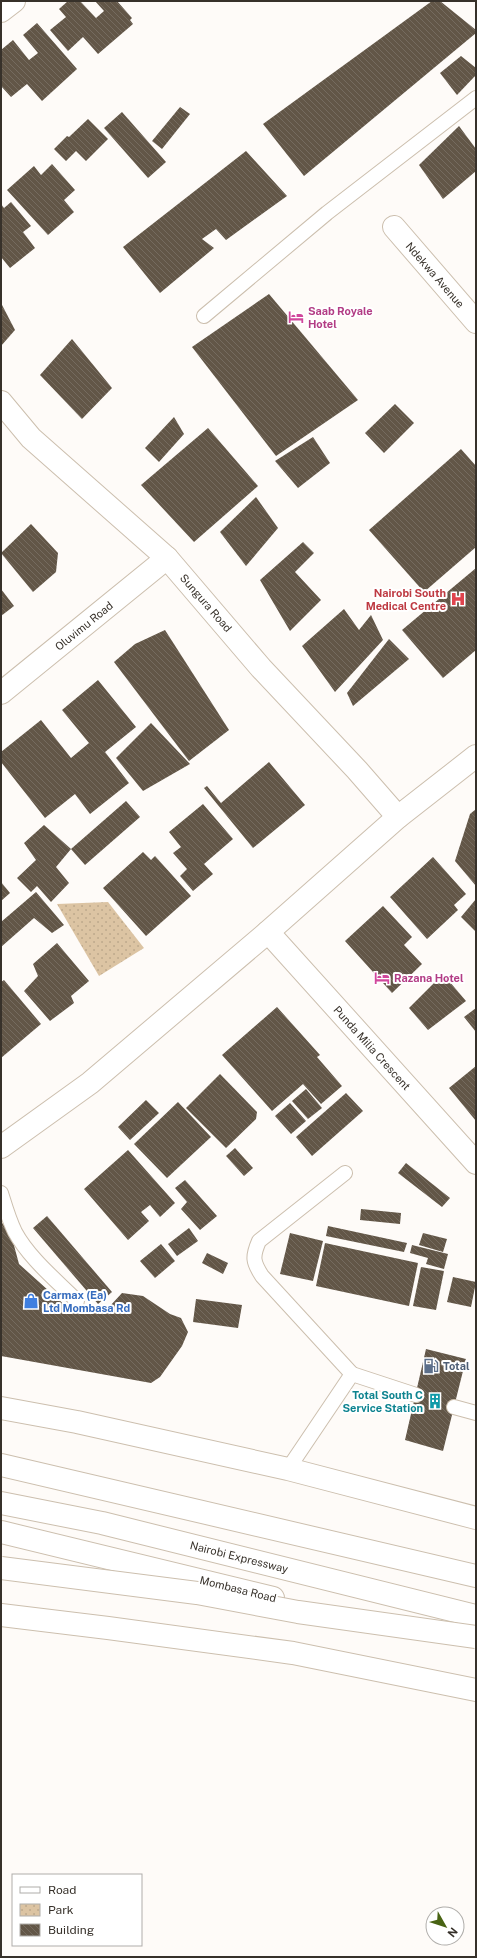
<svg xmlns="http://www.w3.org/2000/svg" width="477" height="1958" viewBox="0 0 477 1958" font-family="'Public Sans',sans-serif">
<defs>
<pattern id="park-dots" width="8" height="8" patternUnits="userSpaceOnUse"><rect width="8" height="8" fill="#dcc4a3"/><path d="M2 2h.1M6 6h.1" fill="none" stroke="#bda98c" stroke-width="1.8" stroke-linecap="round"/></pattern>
<pattern id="building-back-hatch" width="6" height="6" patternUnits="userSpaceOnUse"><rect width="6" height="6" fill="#625647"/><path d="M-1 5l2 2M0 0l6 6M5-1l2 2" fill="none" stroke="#756b5f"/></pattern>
</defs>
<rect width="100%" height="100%" fill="#fefbf8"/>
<polygon fill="url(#park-dots)" points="108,902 144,948 99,976 57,904"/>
<g fill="url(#building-back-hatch)">
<polygon points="68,1 80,1 96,18 104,11 95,1 117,1 132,18 130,20 133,24 98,54 83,37 68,51 50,30 66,17 59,9"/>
<polygon points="432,1 440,1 476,30 476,33 304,176 263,124"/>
<polygon points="37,23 77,69 42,101 27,84 11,97 1,86 1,50 13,40 29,60 38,53 23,35"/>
<polygon points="461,56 476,68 476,75 457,95 440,73"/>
<polygon points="180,107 190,114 162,149 152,141"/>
<polygon points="122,112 166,162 148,178 104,128"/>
<polygon points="88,119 108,139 86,161 76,151 66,161 54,149 67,136 69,137"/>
<polygon points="459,126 476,149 476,171 443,199 419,165"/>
<polygon points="246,151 287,196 226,240 216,229 202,239 214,248 160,293 123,247"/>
<polygon points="52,164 75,190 64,200 74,212 48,235 7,190 34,166 41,175"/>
<polygon points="11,202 31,226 23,232 35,248 10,268 1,257 1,204 4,208"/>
<polygon points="269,294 358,400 276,456 192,347"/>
<polygon points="1,303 15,330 1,346"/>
<polygon points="72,339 112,388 82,419 40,375"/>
<polygon points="395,404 414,423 384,453 365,433"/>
<polygon points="174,417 184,434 159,462 145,448"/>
<polygon points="208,428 258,486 194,542 141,485"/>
<polygon points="313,437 330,463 298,488 275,461"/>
<polygon points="461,449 476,466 476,547 424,592 369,530"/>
<polygon points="256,497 278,528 246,566 220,532"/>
<polygon points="31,524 58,553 56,572 33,592 1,553"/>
<polygon points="303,542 314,553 295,572 321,600 290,631 260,580"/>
<polygon points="476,568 476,650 443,678 402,630"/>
<polygon points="1,589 14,606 1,616"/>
<polygon points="344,609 359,630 371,615 383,640 335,692 302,646"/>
<polygon points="165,630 229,730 189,761 114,662 135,644"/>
<polygon points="389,639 409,659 353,706 347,693"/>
<polygon points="98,680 136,727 105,752 129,783 90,814 75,794 45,818 1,762 1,752 41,720 71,758 89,743 62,710"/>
<polygon points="151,723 190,764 143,791 116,758"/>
<polygon points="269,762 305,805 253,848 204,788 207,786 221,803"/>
<polygon points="126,801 140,817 85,865 71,849"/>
<polygon points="203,804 233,839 204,864 213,874 193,891 180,876 187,869 173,853 181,847 169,832"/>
<polygon points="476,809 476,886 455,861 470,814"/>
<polygon points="44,825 71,849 56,867 69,883 51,902 37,886 31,892 17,878 36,860 24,843"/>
<polygon points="143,852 151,860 155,856 191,896 146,936 103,888"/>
<polygon points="433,857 466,894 454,905 458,910 427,939 390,897"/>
<polygon points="1,882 10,893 1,901"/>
<polygon points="36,892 64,925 52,933 34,918 1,947 1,922"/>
<polygon points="476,899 476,932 461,917"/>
<polygon points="383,906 412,937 404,945 422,964 392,993 345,941"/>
<polygon points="57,943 89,981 71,996 74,1003 50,1021 24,991 38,976 33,964"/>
<polygon points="443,974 466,1001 428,1030 409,1008"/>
<polygon points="4,980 41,1024 1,1058 1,982"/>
<polygon points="277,1007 320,1055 317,1057 342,1086 321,1104 303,1084 272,1111 222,1055"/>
<polygon points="476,1008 476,1032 464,1017"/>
<polygon points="476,1066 476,1121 449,1088"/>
<polygon points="220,1074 257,1112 256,1119 226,1148 186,1108"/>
<polygon points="306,1089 322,1108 308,1119 292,1101"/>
<polygon points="346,1093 363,1111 312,1156 296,1137"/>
<polygon points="146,1100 159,1113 130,1140 118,1127"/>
<polygon points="178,1102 211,1137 167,1178 134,1144"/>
<polygon points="290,1103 306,1121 291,1134 275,1116"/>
<polygon points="235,1148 253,1168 244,1176 226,1156"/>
<polygon points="128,1150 175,1203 160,1217 150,1205 141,1212 149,1221 128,1240 84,1189"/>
<polygon points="406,1163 450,1198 442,1207 398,1173"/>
<polygon points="185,1180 217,1216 200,1230 181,1209 187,1202 175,1188"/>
<polygon points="361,1209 401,1213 400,1224 360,1220"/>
<polygon points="47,1216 112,1292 98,1304 33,1228"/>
<polygon points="1,1221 12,1238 19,1264 68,1308 90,1313 110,1306 122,1293 143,1296 170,1314 181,1318 188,1332 182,1346 160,1377 151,1383 1,1356"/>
<polygon points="328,1226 407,1243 404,1252 326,1236"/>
<polygon points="189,1228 198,1241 177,1256 168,1244"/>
<polygon points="290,1233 323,1241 313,1281 280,1274"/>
<polygon points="423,1233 447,1239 443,1252 419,1245"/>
<polygon points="325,1243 418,1263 409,1306 316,1286"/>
<polygon points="161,1244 175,1261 155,1278 140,1261"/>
<polygon points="412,1245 448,1254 444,1269 426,1264 428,1258 410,1253"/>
<polygon points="207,1253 228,1263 223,1274 202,1263"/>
<polygon points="421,1267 444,1271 436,1310 413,1306"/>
<polygon points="453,1277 476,1282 471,1307 447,1302"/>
<polygon points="196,1299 242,1305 238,1328 193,1322"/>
<polygon points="426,1349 466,1359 443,1451 405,1440"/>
</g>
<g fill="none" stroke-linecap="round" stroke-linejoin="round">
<g stroke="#ccbfae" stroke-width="16">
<g id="service">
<polyline points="204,316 327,213 476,98"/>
<path d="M345 1173 259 1241C252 1257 253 1262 262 1276L352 1374"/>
<path d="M1 1193C5 1206 9 1220 15 1232 29 1258 56 1280 77 1301"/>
<polyline points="454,1407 476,1413"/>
<polyline points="288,1469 352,1374 416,1395"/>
</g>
</g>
<g stroke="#ccbfae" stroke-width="24">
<g id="minor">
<polyline points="1,11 14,1"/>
<polyline points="394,227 476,322"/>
<polyline points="1,402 31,438 167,558 261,668 357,770 398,817"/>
<polyline points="1,693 167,558"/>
<polyline points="268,932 476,1163"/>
<polyline points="1,1147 90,1083 268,932 398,817 476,756"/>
</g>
</g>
<g stroke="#ccbfae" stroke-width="24">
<g id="trunk">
<polyline points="1,1408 77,1422 288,1469 476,1518"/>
<polyline points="1,1532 273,1598"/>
</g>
</g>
<g stroke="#ccbfae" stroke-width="24">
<g id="motorway">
<polyline points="1,1465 476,1576"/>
<polyline points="1,1503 102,1523 476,1616"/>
<polyline points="1,1615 108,1628 293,1653 476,1690"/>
</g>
</g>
<use href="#service" stroke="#fff" stroke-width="14"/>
<use href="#minor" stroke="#fff" stroke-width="22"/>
<use href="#trunk" stroke="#fff" stroke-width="22"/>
<use href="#motorway" stroke="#fff" stroke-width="22"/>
<g stroke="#ccbfae" stroke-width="24" stroke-linecap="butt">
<polyline id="motorway-bridge" points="1,1568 197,1593 298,1612 476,1637"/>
</g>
<use href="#motorway-bridge" stroke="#fff" stroke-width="22"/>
</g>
<defs>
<g id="hotel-bare" transform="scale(1.2)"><path d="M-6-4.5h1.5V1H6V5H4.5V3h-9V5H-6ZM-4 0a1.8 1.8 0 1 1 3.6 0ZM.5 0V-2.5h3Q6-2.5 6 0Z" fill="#d1479c" stroke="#fff" stroke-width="2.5" paint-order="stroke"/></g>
<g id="hospital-bare" transform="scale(1.2)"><path d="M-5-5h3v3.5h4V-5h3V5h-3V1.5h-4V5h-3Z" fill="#e0444e" stroke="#fff" stroke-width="2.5" paint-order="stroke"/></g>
<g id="shop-bare" transform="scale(1.2)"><path d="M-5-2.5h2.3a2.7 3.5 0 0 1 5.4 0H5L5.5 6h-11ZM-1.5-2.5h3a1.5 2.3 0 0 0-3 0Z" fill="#3f7fe0" stroke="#fff" stroke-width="2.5" paint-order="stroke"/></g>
<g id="fuel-bare" transform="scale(1.2)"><path d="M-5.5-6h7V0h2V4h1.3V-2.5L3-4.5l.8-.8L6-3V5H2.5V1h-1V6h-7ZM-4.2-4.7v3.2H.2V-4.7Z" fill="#5c6f8a" stroke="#fff" stroke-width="2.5" paint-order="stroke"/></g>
<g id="building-bare" transform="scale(1.2)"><path d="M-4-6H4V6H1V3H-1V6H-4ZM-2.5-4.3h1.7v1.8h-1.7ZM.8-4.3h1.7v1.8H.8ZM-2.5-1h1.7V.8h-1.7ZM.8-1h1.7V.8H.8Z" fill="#0f9aa8" stroke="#fff" stroke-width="2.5" paint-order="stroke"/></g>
</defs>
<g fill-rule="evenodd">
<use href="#hotel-bare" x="296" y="317"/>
<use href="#hospital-bare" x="458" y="599"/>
<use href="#hotel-bare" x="382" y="978"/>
<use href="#shop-bare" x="31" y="1301"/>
<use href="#fuel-bare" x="431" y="1366"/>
<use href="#building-bare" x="435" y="1401"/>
</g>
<g text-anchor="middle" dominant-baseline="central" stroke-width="4" stroke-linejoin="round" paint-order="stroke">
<g font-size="11" fill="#37312a" stroke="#fff">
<text transform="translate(435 275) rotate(49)">Ndekwa Avenue</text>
<text transform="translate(206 603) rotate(49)">Sungura Road</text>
<text transform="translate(84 626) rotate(-39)">Oluvimu Road</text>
<text transform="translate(372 1048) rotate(48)">Punda Milia Crescent</text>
<text transform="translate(239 1557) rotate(14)">Nairobi Expressway</text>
<text transform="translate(238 1589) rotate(14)">Mombasa Road</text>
</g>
<g font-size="11" font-weight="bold" fill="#b23c85" stroke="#fff" text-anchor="start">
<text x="308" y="311">Saab Royale<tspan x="308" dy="13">Hotel</tspan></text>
<text x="394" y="978">Razana Hotel</text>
</g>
<g font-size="11" font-weight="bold" fill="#be3a42" stroke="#fff" text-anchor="end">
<text x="446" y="593">Nairobi South<tspan x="446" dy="13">Medical Centre</tspan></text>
</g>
<g font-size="11" font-weight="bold" fill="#366cbe" stroke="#fff" text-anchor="start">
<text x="43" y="1295">Carmax (Ea)<tspan x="43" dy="13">Ltd Mombasa Rd</tspan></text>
</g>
<g font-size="11" font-weight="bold" fill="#4e5e75" stroke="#fff" text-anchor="start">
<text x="443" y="1366">Total</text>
</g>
<g font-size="11" font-weight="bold" fill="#0d838f" stroke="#fff" text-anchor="end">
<text x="423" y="1395">Total South C<tspan x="423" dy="13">Service Station</tspan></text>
</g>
</g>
<rect width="477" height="1958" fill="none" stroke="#37312a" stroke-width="4"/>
<rect x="12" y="1874" width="130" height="72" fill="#ffffff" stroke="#afadaa"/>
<rect x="20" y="1887" width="20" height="6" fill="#ffffff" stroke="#afadaa"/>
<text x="48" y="1894" font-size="12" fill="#37312a">Road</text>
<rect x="20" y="1904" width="20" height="12" fill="url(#park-dots)" stroke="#afadaa"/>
<text x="48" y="1914" font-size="12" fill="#37312a">Park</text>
<rect x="20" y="1924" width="20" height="12" fill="url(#building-back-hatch)" stroke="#afadaa"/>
<text x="48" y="1934" font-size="12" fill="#37312a">Building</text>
<g transform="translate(445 1926) rotate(129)"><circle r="19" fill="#ffffff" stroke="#afadaa"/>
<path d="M0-3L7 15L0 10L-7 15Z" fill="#486313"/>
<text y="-6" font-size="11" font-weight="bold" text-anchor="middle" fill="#37312a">N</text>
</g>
</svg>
